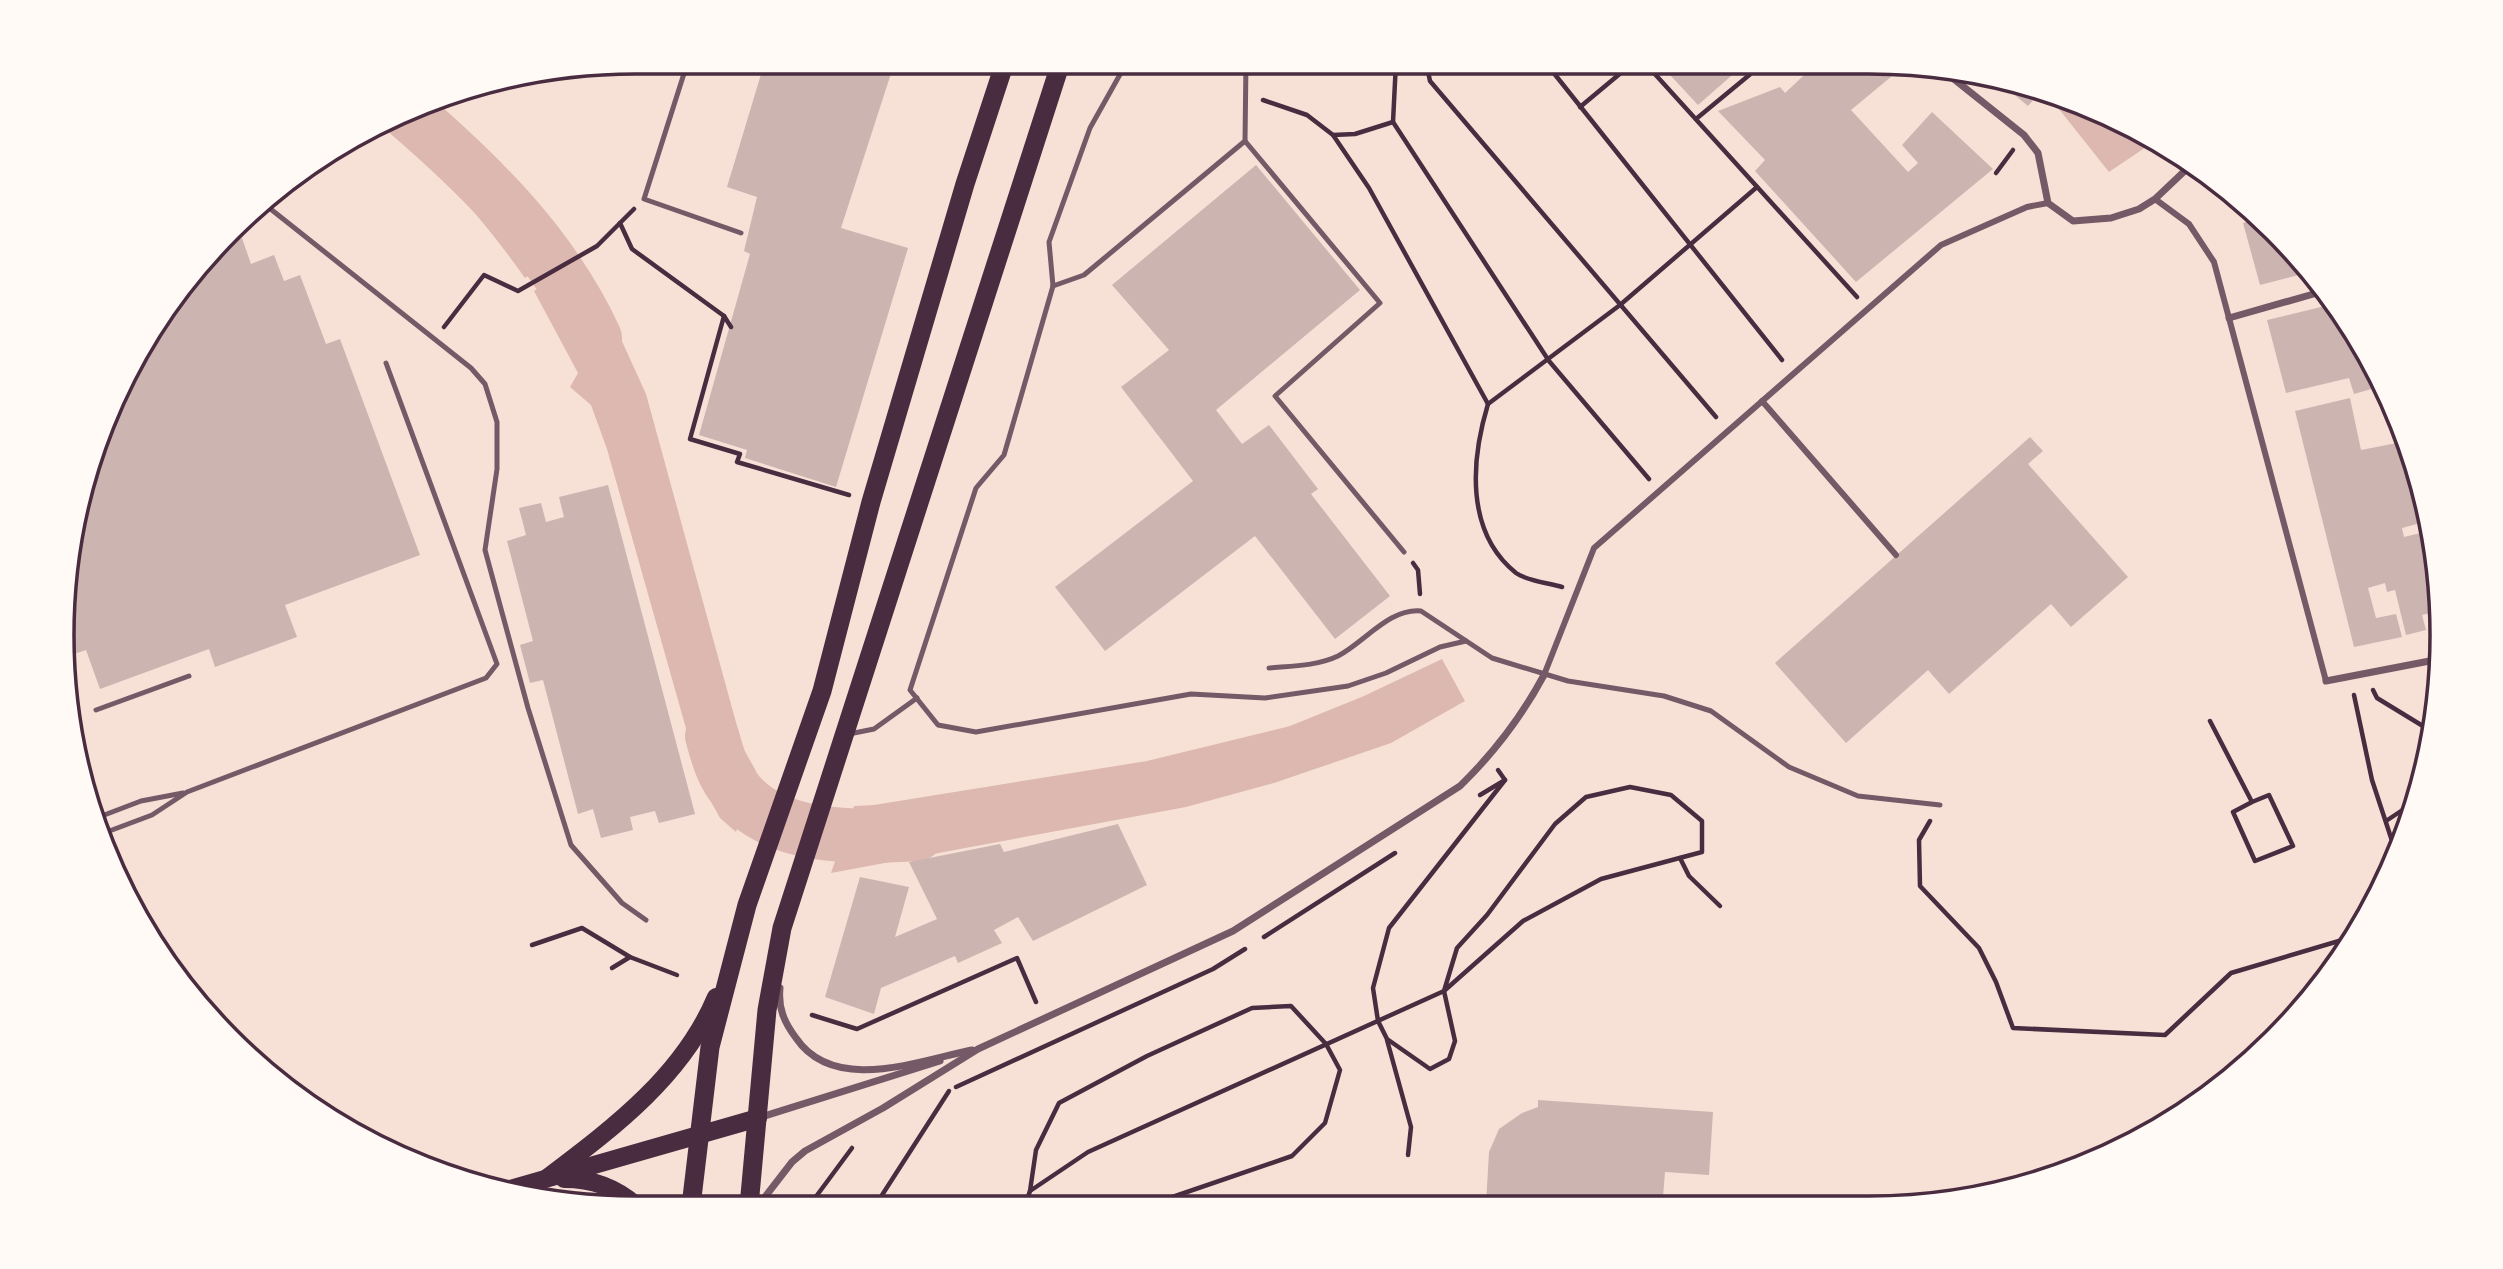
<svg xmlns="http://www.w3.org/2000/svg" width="2503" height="1269" viewBox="0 0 2503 1269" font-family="Roboto,sans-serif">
<rect width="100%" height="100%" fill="#f7e1d7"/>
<g fill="#dcb8b0">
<polygon points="2062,98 2122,120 2155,141 2109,172 2055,104"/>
<path d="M431 102C487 141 530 194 570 249L525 278C485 222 440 167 383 128Z"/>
<polygon points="579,260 605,304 646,394 743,748 756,771 736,832 720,818 702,785 607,449 591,405 570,387 578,373 534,291"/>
<polygon points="1442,659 1465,701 1391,743 1274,783 1186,807 831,873 854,806 874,805 1147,761 1290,726 1364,696"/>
</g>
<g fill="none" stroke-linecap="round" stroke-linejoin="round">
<g stroke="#dcb8b0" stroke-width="54">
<path d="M409 114C483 178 553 247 595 338"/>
<path d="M712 736C717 753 721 770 732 785 769 841 858 838 917 834"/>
</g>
</g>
<g fill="#ccb4b1">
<polygon points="765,61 895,61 841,228 908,248 836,487 745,458 747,450 699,435 750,254 744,251 757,197 727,187"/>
<polygon points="1658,62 1747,62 1698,105"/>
<polygon points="1818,62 1878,62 1892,76 1851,110 1908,172 1918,163 1902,145 1932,112 1993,169 1856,282 1755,171 1765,160 1718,111 1780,87 1785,93"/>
<polygon points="1993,77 2016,81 2042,90 2028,106"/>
<polygon points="1256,165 1360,290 1216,410 1242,444 1269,425 1318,489 1311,494 1390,596 1335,639 1255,536 1105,651 1055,587 1193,481 1121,387 1169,350 1112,285"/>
<polygon points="2259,218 2299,256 2311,272 2260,285 2243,223"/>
<polygon points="242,238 251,264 274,255 284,281 300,275 326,344 340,339 420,555 285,605 297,637 215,667 209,649 100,689 86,650 68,656 72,522 105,415 158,316 224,245"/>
<polygon points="2329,305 2333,311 2338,310 2365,348 2382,386 2354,394 2349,378 2286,393 2267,320"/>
<polygon points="2350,398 2361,450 2407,441 2411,450 2428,521 2402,528 2404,537 2429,531 2431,534 2437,559 2439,611 2422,615 2426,630 2406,635 2395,590 2387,592 2385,583 2368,588 2376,618 2396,614 2402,637 2354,647 2295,411"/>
<polygon points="2030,437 2043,451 2028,464 2128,577 2071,627 2051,604 1949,694 1928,670 1846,743 1775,663"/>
<polygon points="608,485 695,814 659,823 655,811 630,817 633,830 601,838 593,809 578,814 543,680 530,683 520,645 533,641 507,541 526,535 519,508 541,503 546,522 564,517 559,497"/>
<polygon points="1118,824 1147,885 1033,941 1018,917 994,930 1002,943 958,963 955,956 881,988 874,1014 825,997 860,877 909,887 895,937 937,919 909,862 1000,844 1004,852"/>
<polygon points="1538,1100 1713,1112 1709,1175 1665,1172 1663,1197 1654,1197 1653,1204 1486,1204 1489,1152 1499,1129 1522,1113 1538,1107"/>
</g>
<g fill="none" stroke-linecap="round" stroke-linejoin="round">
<g stroke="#4a2c40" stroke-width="4.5">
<polyline points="1426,62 1430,81 1716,417"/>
<polyline points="1545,62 1782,360"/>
<polyline points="1644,62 1857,297"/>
<path d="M1263 100 1307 115 1333 135 1369 188 1488 404C1471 460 1465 532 1516 573 1527 581 1549 583 1562 587"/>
<polyline points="1580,107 1634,62"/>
<polyline points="1696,119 1765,62"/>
<polyline points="1393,122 1549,361 1649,479"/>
<polyline points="1333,135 1355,134 1393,122 1396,62"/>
<polyline points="1996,173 2013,150"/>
<polyline points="620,223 632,249 724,316 731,327"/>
<polyline points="724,316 690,439 740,454 737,462 849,495"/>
<polyline points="444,327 484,275 518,291 597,246 634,209"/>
<polyline points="1488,404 1620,305 1757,187"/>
<polyline points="1413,563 1418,570 1420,594"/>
<polyline points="2373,690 2377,698 2431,731"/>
<polyline points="2354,695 2372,780 2396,853"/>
<polyline points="2210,721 2252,802 2269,795 2293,846 2255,861 2233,812 2252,802"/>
<polyline points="1480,795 1505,780 1498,770"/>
<polyline points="1930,821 1919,840 1920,886 1979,948 1996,982 2013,1028 2165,1035 2231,973 2349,938"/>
<polyline points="2386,821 2407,807 2419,792"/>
<polyline points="1680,858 1689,876 1720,906"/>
<polyline points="1264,937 1395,853"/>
<polyline points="532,945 582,928 630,957"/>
<polyline points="612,968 630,957 677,975"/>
<polyline points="812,1015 857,1029 1017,958 1036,1002"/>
<polyline points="1387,1040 1411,1127 1408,1155"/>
<polyline points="956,1087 1213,969 1245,949"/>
<polyline points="1030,1191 1036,1150 1059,1103 1147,1056 1252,1008 1291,1006 1326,1044 1340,1070 1325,1123 1292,1156 1149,1205"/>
<polyline points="1025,1205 1030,1191 1088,1152 1444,991 1523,921 1601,879 1702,852 1702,821 1671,795 1630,787 1586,797 1555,824 1487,915 1457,948 1444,991 1455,1041 1449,1059 1430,1069 1387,1039 1378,1021 1373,988 1389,928 1505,780"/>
<polyline points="809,1206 852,1148"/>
<polyline points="875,1206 949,1091"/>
</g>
<g stroke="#755966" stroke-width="5">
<polyline points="688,61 644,199 741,233"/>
<polyline points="1127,62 1090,128 1049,242 1053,286 1004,455 976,488 910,690 938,725 976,732 1191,694 1265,698 1348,686 1386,673 1440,647 1466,641"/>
<polyline points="1245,141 1380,303 1275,396 1404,552"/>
<polyline points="263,203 471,368 485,384 497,422 497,469 485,550 528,708 571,845 622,903 646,920"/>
<polyline points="1053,286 1084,275 1245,141 1246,62"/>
<path d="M1269 668C1292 666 1317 666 1338 656 1365 642 1389 608 1421 611L1492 658 1568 681 1664 696 1711 711 1789 767 1858 796 1940 805"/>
<polyline points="96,710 189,676"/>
<polyline points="849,734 874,729 917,698"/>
<polyline points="99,817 141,801 183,793"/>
<polyline points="104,833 152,815 187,792 486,678 497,664 386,363"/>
</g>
<g stroke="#755966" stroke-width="6">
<polyline points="2155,199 2189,224 2214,262 2326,681"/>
<polyline points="1762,401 1896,555"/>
<polyline points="1544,675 1594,548 1941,245 2027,207 2048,203"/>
</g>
<g stroke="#755966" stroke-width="7">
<polyline points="1940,68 2024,135 2038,153 2048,203 2073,221 2111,218 2139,209 2155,199 2192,164"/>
<polyline points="2229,318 2324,291"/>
<polyline points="2326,681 2440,659"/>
<path d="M780 988C778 1008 784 1022 796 1038 834 1094 918 1061 972 1050"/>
<polyline points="758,1118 940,1061"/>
<path d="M758 1206 792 1162 805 1151 883 1108 978 1049 1233 931 1460 786C1495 752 1521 718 1544 675"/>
</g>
<g stroke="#4a2c40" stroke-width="18">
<path d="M547 1178C613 1128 683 1076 716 997"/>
<path d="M564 1179C593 1179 615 1187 637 1206"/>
<polyline points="503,1191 758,1118"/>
</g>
<g stroke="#4a2c40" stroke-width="19">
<polyline points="691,1206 710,1047 747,905 822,691 871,502 965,184 1005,62"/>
<polyline points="749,1206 767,1010 782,928 1061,62"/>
</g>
</g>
<path d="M0 0H2503V1269H0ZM635 74H1869A561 561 0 0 1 2430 635V635A561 561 0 0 1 1869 1196H635A561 561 0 0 1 74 635V635A561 561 0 0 1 635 74Z" fill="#fffaf5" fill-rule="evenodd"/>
<path fill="none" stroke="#4a2c40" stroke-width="3.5" d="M635 74H1869A561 561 0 0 1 2430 635V635A561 561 0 0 1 1869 1196H635A561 561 0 0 1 74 635V635A561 561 0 0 1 635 74Z"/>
</svg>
